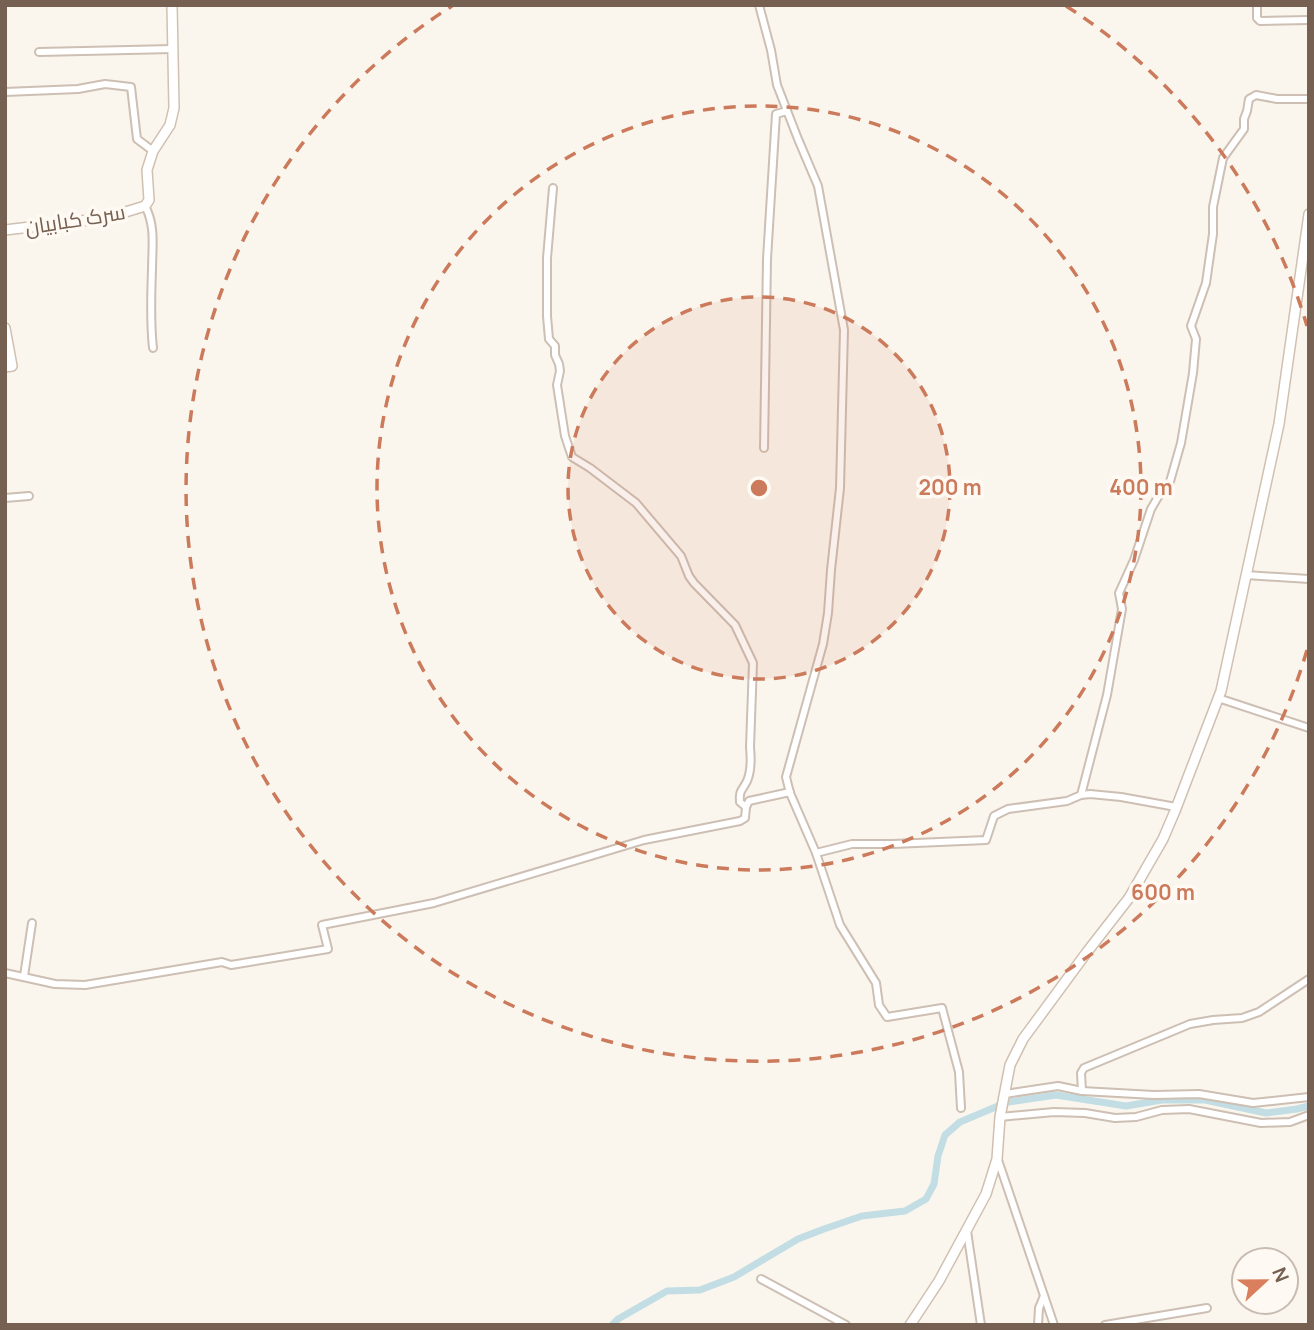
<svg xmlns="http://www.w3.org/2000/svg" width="1314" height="1330" viewBox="0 0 1314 1330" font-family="Manrope,Cairo,sans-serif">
<rect width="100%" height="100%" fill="#fbf6ed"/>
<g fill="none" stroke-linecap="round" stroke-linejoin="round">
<g stroke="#c2dee4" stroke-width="7">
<polyline points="1009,1102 1056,1095 1126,1106 1162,1100 1205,1100 1266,1113 1297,1109 1309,1106"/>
<polyline points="612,1325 618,1319 667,1291 700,1290 734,1277 798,1239 824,1229 862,1216 905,1211 926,1199 934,1184 938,1156 945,1135 960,1122 998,1106"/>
</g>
<g stroke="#cdbfb3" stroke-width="10">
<g id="street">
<polyline points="759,5 771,50 777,85 798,139 818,186 844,330 840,488 831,570 828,613 823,644 786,777 790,793 816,853 840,925 876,983 879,1005 887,1017 942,1008 959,1072 961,1108"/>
<polyline points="1257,5 1257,18 1260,21 1309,20"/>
<polyline points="39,52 173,49"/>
<polyline points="5,92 78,89 105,84 131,87 137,139 153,151"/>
<path d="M553 188 547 258V316L549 339 555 346V355L559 364 560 371 557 385 565 436 572 457 590 468 636 503 681 556 689 576 694 583 735 625 753 663 750 747C751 757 751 772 747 781 742 791 739 790 740 802L746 807"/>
<path d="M145 206C156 226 152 248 152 270 151 296 150 322 153 348"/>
<polyline points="764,448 767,259 776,114 787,111"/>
<polyline points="5,498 29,496"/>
<polyline points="1246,575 1309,579"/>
<polyline points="1218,698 1309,728"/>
<polyline points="1081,795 1107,695 1122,609 1119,593 1134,560 1151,509 1158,497 1169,485 1181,443 1193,373 1196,339 1191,326 1206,283 1213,234 1213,207 1223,158 1244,129 1244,119 1247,111 1249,99 1256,95 1277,99 1309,99"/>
<polyline points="816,853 852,844 893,844 986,840 994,816 1008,809 1067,801 1081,795 1090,794 1121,797 1176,807"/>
<polyline points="5,973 55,984 85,985 222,962 231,965 328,949 322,925 434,903 644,840 740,821 745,818 746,807 749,801 790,792"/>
<polyline points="24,976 32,923"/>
<polyline points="1082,1091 1081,1073 1084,1068 1190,1024 1213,1020 1242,1018 1259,1012 1309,979"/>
<polyline points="1005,1094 1058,1086 1082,1091 1154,1095 1199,1094 1253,1103 1309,1097"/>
<polyline points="1000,1117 1054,1112 1085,1113 1115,1118 1136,1117 1162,1110 1189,1109 1261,1123 1290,1122 1309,1115"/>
<polyline points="998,1160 1054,1325"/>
<polyline points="967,1231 981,1325"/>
<polyline points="761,1279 846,1325"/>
<polyline points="1038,1325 1039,1308 1044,1296"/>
<polyline points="1105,1325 1207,1308"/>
</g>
</g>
<g stroke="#d0c0b1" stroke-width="12">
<g id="secondary">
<polyline points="5,230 106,218 145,206 149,200 147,170 153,151 170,125 174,108 172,5"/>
<polyline points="5,328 12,366 5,367"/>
<polyline points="910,1325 939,1281 986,1194 997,1159 1000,1117 1010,1065 1023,1039 1087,952 1129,898 1163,839 1175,811 1221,691 1279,424 1309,214"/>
</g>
</g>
<use href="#street" stroke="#fff" stroke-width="6"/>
<use href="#secondary" stroke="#fff" stroke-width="9"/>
</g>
<circle cx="759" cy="488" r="191" fill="#cb7a5b" fill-opacity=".12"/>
<g fill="none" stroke="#cb7a5b" stroke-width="3.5" stroke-dasharray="12 9">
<circle cx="759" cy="488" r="191"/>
<circle cx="759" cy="488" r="382"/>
<path d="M1307 650A572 572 0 1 1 452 6M1066 6A572 572 0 0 1 1307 326"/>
</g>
<g text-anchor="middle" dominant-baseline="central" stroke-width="7" stroke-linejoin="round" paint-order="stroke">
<g font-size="21" fill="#766051" stroke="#fefaf3">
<text transform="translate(75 219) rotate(-9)">سرک کبابیان</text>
</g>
</g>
<circle cx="759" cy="488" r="10" fill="#cb7a5b" stroke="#fefaf3" stroke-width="3.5"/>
<g font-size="21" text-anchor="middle" font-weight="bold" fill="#cb7a5b" stroke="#fefaf3" stroke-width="7" stroke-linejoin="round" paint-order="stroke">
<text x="950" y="495">200 m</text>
<text x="1141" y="495">400 m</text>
<text x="1163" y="900">600 m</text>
</g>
<rect width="1314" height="1330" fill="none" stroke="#766051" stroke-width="14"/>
<g transform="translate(1265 1281) rotate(68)"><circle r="33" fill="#fefaf3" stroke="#c8bcb2" stroke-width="2"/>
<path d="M0-5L12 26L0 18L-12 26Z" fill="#da7f5d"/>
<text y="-10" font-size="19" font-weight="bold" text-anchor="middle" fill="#766051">N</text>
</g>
</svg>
